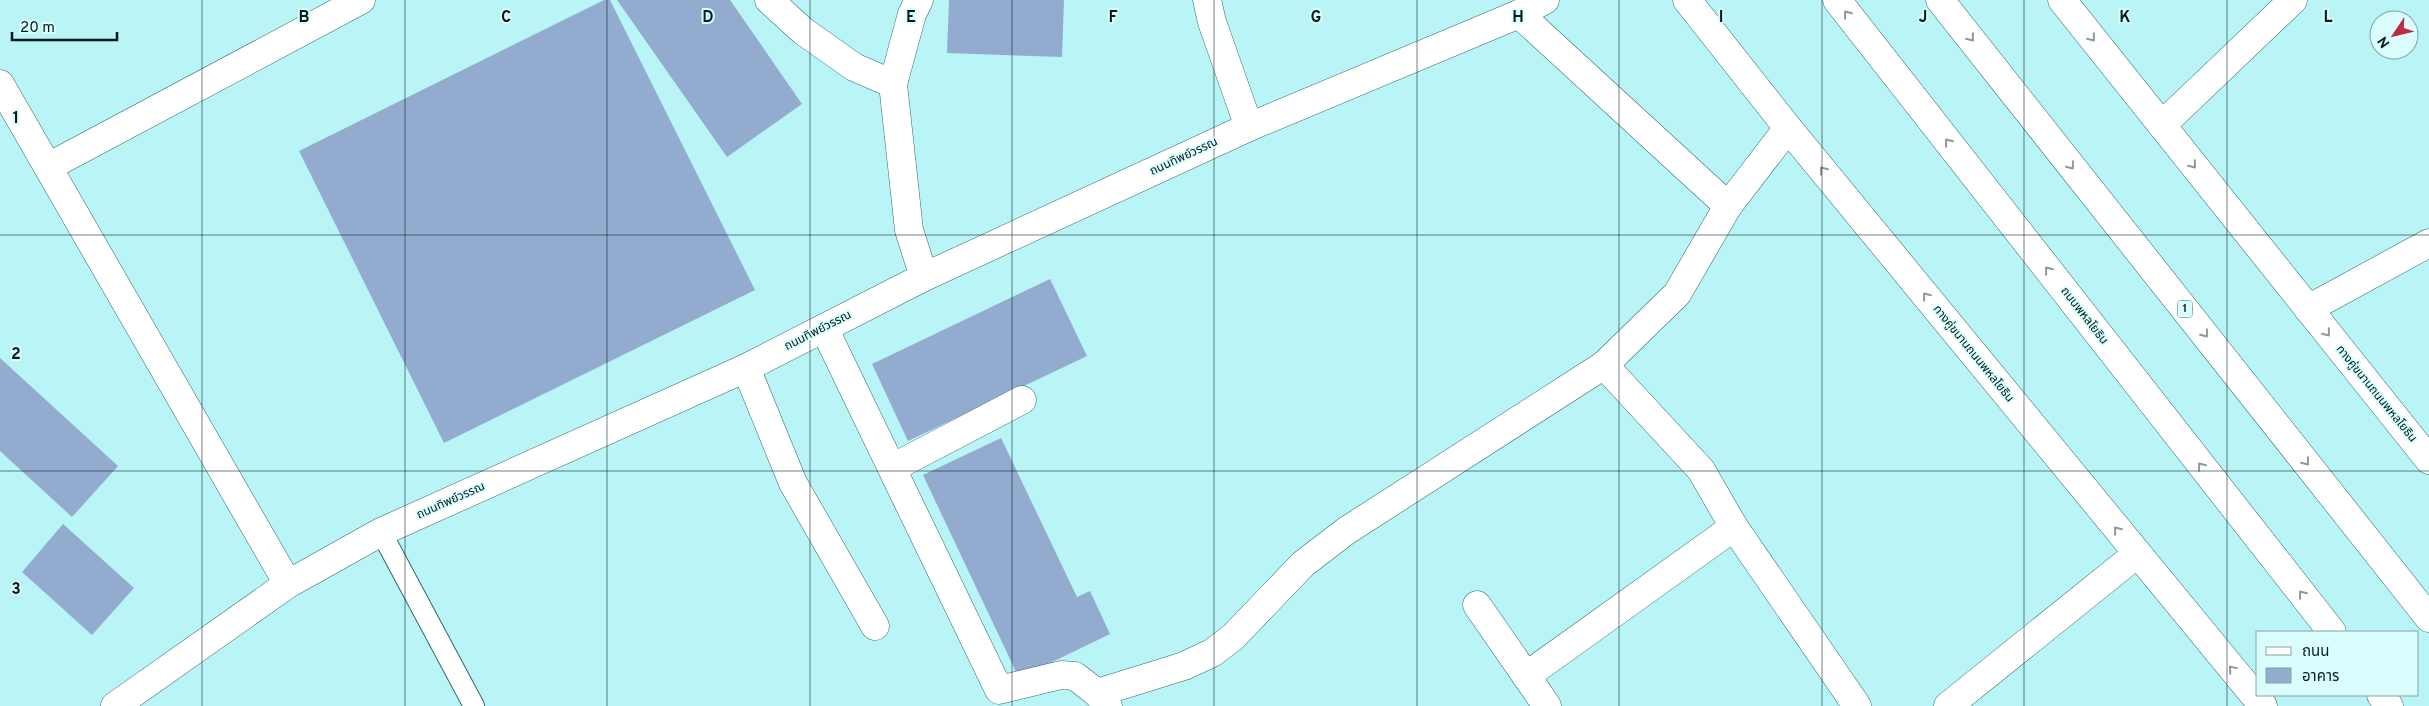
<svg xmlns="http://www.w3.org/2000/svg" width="2429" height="706" viewBox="0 0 2429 706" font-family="Overpass,'Noto Sans Thai',sans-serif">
<rect width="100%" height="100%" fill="#b9f4f6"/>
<g fill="#93abcf">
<polygon points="604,0 610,0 755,290 444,443 299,151"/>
<polygon points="617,0 730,0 802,104 727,157"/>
<polygon points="949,0 1064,0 1062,57 947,53"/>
<polygon points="1050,279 1087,356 908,441 872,364"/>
<polygon points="0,358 118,466 72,517 0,451"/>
<polygon points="1001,438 1077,597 1090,591 1110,634 1019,678 923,475"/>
<polygon points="63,524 134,588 92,635 22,572"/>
</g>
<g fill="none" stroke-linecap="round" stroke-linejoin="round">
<g stroke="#316a6b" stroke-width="22">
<polyline id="lane" points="381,532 474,706"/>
</g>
<g stroke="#316a6b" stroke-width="29">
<g id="street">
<polyline points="769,0 803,31 854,67 893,84"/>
<polyline points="919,0 912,14 893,84 909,230 924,277"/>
<polyline points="1207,0 1212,22 1249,127"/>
<polyline points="1519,14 1728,206"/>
<polyline points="0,84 288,584"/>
<polyline points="2162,125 2293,0"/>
<polyline points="48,167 361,0"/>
<polyline points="2308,309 2429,243"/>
<polyline points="824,328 999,690 1061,675 1075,676 1097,693"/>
<polyline points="1604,365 1701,470 1734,527 1857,706"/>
<polyline points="746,368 793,483 875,626"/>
<polyline points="892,468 1022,400"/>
<polyline points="1477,605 1547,706"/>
<polyline points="1526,676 1734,527"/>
<polyline points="1108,706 1097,693 1184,666 1212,653 1233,637 1303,564 1346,531 1604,365 1677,294 1728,206 1788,128"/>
<polyline points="1948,706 2137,554"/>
</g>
</g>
<g stroke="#316a6b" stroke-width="29">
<g id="secondary">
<polyline points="1687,0 1788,128 2263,706"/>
<polyline points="2062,0 2429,460"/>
<polyline points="115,706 288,584 381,532 746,368 924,277 1249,127 1519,14 1545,0"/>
</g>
</g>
<g stroke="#316a6b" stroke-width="29">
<g id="highway">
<polyline points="1837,0 2332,632"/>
<polyline points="1940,0 2429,618"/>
<polyline points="2381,695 2389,706"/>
</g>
</g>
<use href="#lane" stroke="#fff" stroke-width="20"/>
<use href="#street" stroke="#fff" stroke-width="28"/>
<use href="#secondary" stroke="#fff" stroke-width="28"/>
<use href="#highway" stroke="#fff" stroke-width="28"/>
</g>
<defs><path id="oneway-chevron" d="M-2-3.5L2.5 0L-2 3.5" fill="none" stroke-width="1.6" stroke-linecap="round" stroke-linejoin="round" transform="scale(1.25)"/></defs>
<g stroke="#8e9999">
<use href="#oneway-chevron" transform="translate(1847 14) rotate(-128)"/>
<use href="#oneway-chevron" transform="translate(1971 38) rotate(52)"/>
<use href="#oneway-chevron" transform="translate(2092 38) rotate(51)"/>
<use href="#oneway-chevron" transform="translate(1948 142) rotate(-128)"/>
<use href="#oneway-chevron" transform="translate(2193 165) rotate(51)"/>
<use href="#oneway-chevron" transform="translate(2071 166) rotate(52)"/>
<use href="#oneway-chevron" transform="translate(1823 170) rotate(-129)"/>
<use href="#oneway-chevron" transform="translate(2048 270) rotate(-128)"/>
<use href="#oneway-chevron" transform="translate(1926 296) rotate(-129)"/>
<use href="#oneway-chevron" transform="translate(2327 333) rotate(51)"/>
<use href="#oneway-chevron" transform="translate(2205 334) rotate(52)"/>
<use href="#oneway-chevron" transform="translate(2306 462) rotate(52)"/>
<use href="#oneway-chevron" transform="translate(2201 466) rotate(-128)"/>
<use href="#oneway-chevron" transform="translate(2117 530) rotate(-129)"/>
<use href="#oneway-chevron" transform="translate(2302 594) rotate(-128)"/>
<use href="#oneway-chevron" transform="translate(2232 669) rotate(-130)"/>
</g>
<path fill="none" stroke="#051c1d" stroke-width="1" stroke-opacity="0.55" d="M202 0V706M405 0V706M607 0V706M810 0V706M1012 0V706M1214 0V706M1417 0V706M1619 0V706M1822 0V706M2024 0V706M2227 0V706M0 235H2429M0 471H2429"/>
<g text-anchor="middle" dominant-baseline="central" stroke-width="4" stroke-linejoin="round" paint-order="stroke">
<rect fill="#dafdfd" stroke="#456060" stroke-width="1" x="2177.5" y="300.5" width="15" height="17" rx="4"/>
<g font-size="11" font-weight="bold" fill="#051c1d">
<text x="2185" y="309">1</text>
</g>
<g font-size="12" fill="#051c1d" stroke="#dafdfd">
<text transform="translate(1184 157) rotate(-25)">ถนนทิพย์วรรณ</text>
<text transform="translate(2084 316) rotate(52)">ถนนพหลโยธิน</text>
<text transform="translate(818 331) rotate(-27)">ถนนทิพย์วรรณ</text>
<text transform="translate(1973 354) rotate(51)">ทางคู่ขนานถนนพหลโยธิน</text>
<text transform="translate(2376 394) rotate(51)">ทางคู่ขนานถนนพหลโยธิน</text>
<text transform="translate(451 501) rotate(-24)">ถนนทิพย์วรรณ</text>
</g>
</g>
<g font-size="16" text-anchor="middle" font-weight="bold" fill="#051c1d" stroke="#dafdfd" stroke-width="4" stroke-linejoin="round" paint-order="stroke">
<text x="304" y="22">B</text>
<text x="506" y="22">C</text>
<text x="708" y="22">D</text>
<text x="911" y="22">E</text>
<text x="1113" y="22">F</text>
<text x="1316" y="22">G</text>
<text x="1518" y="22">H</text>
<text x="1721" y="22">I</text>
<text x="1923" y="22">J</text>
<text x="2125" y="22">K</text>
<text x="2328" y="22">L</text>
<text x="16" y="123">1</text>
<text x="16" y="359">2</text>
<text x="16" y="594">3</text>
</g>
<rect x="2256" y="631" width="162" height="65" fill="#dafdfd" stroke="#85a3a3"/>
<rect x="2266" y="647" width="25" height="8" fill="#ffffff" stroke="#85a3a3"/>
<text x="2302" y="656" font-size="15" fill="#051c1d">ถนน</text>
<rect x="2266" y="668" width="25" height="15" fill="#93abcf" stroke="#85a3a3"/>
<text x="2302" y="681" font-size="15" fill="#051c1d">อาคาร</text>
<g transform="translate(2394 35) rotate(235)"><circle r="24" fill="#dafdfd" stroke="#85a3a3"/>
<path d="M0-4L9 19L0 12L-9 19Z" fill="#bd2c42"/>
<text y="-8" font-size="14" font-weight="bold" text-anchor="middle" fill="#051c1d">N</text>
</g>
<path d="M12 32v8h105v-8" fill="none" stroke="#051c1d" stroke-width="2.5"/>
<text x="20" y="32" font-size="15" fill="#051c1d" stroke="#dafdfd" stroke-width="4" paint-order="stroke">20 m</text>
</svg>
